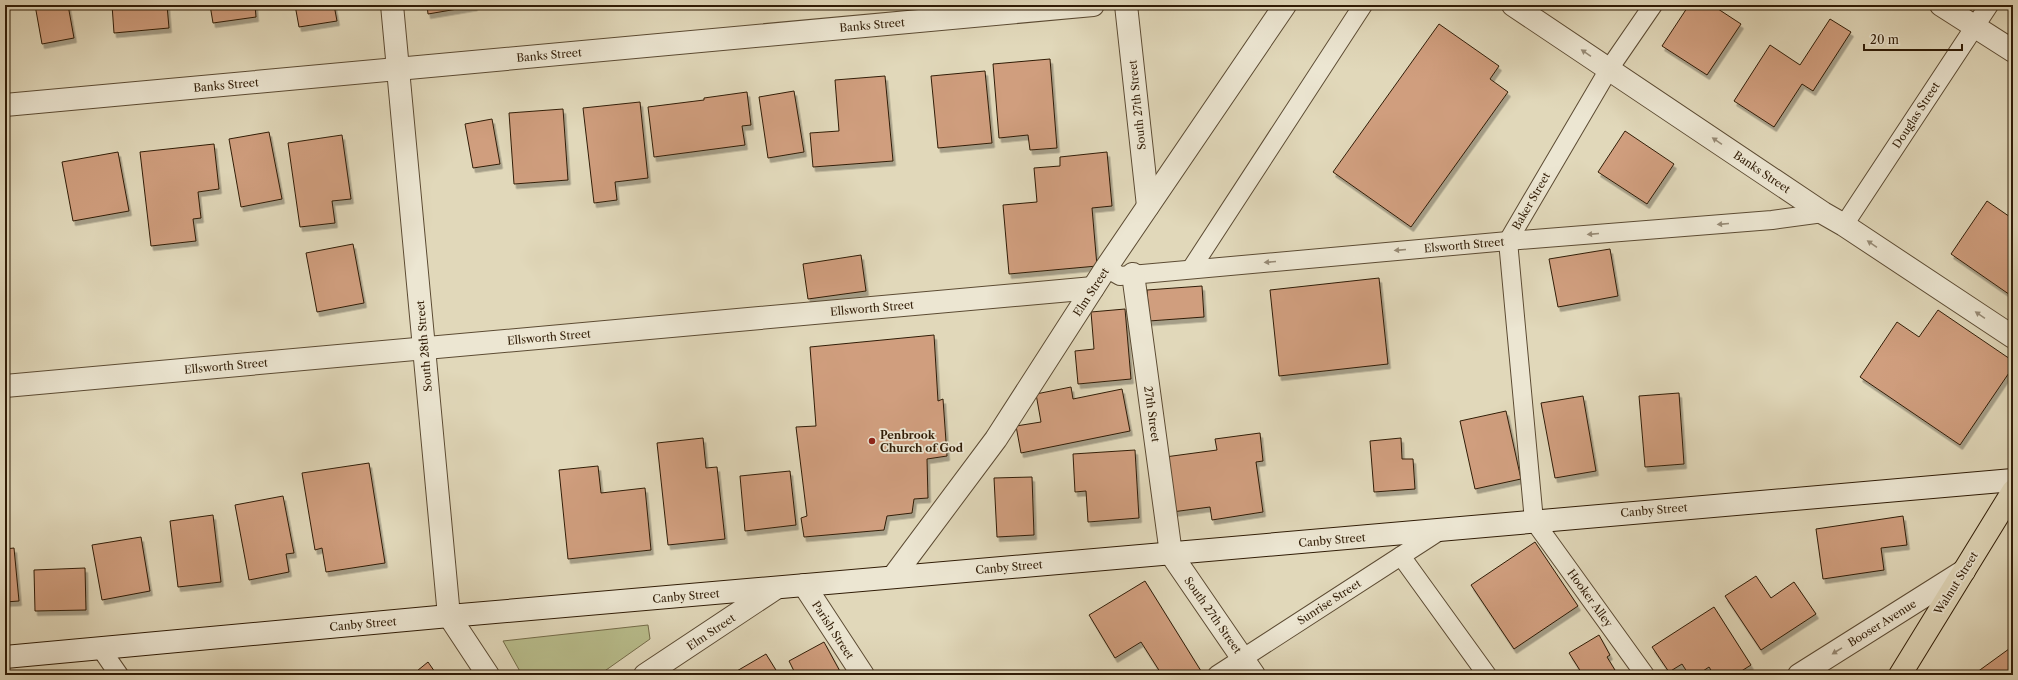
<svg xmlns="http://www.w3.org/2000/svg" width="2018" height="680" viewBox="0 0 2018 680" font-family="'Libre Caslon Text',serif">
<defs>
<filter id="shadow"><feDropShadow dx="2.5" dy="4.5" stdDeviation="0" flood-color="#0004"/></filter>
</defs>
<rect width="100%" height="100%" fill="#e1d8ba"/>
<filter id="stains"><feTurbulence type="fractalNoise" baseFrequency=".005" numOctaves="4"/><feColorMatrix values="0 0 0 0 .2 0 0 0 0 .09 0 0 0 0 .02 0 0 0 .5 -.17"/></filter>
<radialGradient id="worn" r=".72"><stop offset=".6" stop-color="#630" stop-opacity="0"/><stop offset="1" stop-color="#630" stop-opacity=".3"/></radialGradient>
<polygon fill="#b8bd8c" stroke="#746c49" points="648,625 650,639 599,675 522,675 503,641"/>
<g fill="#d09e7e" stroke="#301c06" filter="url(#shadow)">
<polygon points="35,5 68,5 74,38 42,44"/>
<polygon points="112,5 167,5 169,28 114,33"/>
<polygon points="210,5 255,5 256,17 213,23"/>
<polygon points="295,5 334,5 337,21 299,27"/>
<polygon points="427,5 475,5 475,6 428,14"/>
<polygon points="1689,5 1712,5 1741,24 1707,75 1662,46"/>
<polygon points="1830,19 1851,32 1813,91 1802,84 1774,127 1734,101 1770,45 1800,65"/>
<polygon points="1439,24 1499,66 1490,79 1508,92 1411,227 1333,172"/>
<polygon points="1050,59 1057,148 1030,150 1028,135 999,138 993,64"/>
<polygon points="985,71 992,143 938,148 931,76"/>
<polygon points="885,76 893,161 813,167 810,133 839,131 835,80"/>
<polygon points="794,91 804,152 768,158 759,97"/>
<polygon points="747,92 751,125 742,126 745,145 654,157 648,107 704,100 704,98"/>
<polygon points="640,102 648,178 615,182 617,200 594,203 583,108"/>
<polygon points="563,109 568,180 514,184 509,113"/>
<polygon points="492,119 500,164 473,168 465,124"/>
<polygon points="1625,131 1674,164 1647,204 1598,172"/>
<polygon points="269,132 282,199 241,207 229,139"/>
<polygon points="342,135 351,199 332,201 335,223 300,227 288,143"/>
<polygon points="214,144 219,189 198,192 201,218 193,219 196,241 151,246 140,152"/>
<polygon points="118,152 129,211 73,221 62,162"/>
<polygon points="1107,152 1112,206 1092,208 1097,266 1009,274 1003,205 1037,202 1034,168 1060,166 1060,157"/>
<polygon points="1987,201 2013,219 2013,297 1951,254"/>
<polygon points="353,244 364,303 317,312 306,253"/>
<polygon points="1610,249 1618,296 1558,307 1549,259"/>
<polygon points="861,255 866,291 808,299 803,264"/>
<polygon points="1379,278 1388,364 1279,376 1270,290"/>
<polygon points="1202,286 1204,317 1149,321 1147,290"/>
<polygon points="1125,309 1131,379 1078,384 1075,351 1094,349 1091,312"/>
<polygon points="1938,310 2013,361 2013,367 1960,445 1860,377 1897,322 1919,337"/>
<polygon points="934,335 938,401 943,399 947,456 927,459 928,498 914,499 912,513 887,516 884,530 804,537 801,518 807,516 796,427 816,426 810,347"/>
<polygon points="1071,387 1073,399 1122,389 1130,431 1021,453 1016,426 1041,422 1036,394"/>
<polygon points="1679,393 1684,464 1645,467 1639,396"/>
<polygon points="1583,396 1596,471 1555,478 1541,403"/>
<polygon points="1506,411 1521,479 1475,489 1460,421"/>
<polygon points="1260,433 1263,461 1256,462 1263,512 1212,520 1210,507 1172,512 1165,457 1217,450 1215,439"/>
<polygon points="703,438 706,468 717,467 725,539 668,545 657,443"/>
<polygon points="1401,438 1402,459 1413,459 1415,489 1374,492 1370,441"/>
<polygon points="1135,450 1139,518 1088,522 1086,491 1075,492 1073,454"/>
<polygon points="369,463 385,563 326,572 322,548 315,550 302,473"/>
<polygon points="598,466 601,493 645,488 651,550 568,559 559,470"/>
<polygon points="790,471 796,525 745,531 740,476"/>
<polygon points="1032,477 1034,535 997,537 994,478"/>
<polygon points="283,496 294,553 286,554 289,572 249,580 235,505"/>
<polygon points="213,515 221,582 178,587 170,521"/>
<polygon points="1903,516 1907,545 1881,548 1884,570 1823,579 1816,529"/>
<polygon points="141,537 150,591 102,600 92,545"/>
<polygon points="1535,542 1578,606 1514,649 1471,585"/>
<polygon points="14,548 19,601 5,602 5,549"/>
<polygon points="85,568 86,610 35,611 34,570"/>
<polygon points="1756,576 1771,598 1794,582 1816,614 1761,650 1725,596"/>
<polygon points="1145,581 1201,671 1194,675 1162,675 1141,642 1115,658 1089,615"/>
<polygon points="1714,607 1751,665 1735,675 1714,675 1709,667 1697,675 1689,675 1682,664 1669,672 1652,647"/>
<polygon points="1599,635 1610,655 1607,657 1618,675 1575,675 1581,672 1569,653"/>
<polygon points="824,642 842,675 796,675 789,661"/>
<polygon points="2013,646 2013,675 1973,675"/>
<polygon points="766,654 779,675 730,675"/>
<polygon points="428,662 437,675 412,675"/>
</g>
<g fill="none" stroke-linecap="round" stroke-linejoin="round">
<g stroke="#5c4b33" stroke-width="20">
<g id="service">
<polyline points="1844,225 1989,5"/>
<polyline points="1106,268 1120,276 1508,241 1772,220 1823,213"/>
<polyline points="1191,269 1363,5"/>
<polyline points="1401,556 1487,675"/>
<polyline points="101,649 119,675"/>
<polyline points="1217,675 1441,530"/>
<polyline points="1645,675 1534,521 1508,241 1609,69 1653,5"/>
</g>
</g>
<g stroke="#5c4b33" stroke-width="24">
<g id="minor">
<polyline points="1126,5 1148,206"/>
<polyline points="1513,5 1823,213 1844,225 2013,337"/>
<polyline points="1941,5 2013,51"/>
<polyline points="5,105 1093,5"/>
<polyline points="1133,274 1171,554 1254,675"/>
<polyline points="5,386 1093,288"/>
<polyline points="893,577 996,439 1106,268 1285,5"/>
<polyline points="804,585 863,675"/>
<polyline points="645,675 776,588"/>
<polyline points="1799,675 1964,571"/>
</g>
</g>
<g stroke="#5c4b33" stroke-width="24">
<polyline id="tertiary" points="392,5 449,616 488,675"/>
</g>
<g stroke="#301c06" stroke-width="24">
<polyline id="secondary" points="5,657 449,616 2013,480"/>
</g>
<g stroke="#301c06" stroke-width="24">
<polyline id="primary" points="1900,675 2013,491"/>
</g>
<use href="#service" stroke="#ece6d2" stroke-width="18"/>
<use href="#minor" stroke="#ece6d2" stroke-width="22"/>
<use href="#tertiary" stroke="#ece6d2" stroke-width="22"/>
<use href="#secondary" stroke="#ece6d2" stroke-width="22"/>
<use href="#primary" stroke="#e1d8ba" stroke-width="22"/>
</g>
<defs><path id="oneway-solid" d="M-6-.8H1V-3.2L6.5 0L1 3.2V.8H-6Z"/></defs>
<g fill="#978b76">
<use href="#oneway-solid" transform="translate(1586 53) rotate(-146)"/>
<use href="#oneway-solid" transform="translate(1717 141) rotate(-146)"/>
<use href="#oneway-solid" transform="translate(1723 224) rotate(175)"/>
<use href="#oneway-solid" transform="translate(1593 234) rotate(175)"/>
<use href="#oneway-solid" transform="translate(1872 244) rotate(-146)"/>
<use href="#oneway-solid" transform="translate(1400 250) rotate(175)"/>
<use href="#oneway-solid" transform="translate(1270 262) rotate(175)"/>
<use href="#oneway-solid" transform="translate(1980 315) rotate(-146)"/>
<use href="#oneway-solid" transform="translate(1837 651) rotate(148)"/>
</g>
<circle fill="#8f2418" stroke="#ece6d2" stroke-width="1.5" cx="872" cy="441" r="4"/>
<g text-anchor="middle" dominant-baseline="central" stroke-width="3.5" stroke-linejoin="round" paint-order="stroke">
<g font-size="11" fill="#301c06" stroke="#ece6d2">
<text transform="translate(872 25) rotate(-5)">Banks Street</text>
<text transform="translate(549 55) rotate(-5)">Banks Street</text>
<text transform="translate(226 85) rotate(-5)">Banks Street</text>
<text transform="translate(1137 105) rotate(-96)">South 27th Street</text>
<text transform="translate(1916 115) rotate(-57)">Douglas Street</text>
<text transform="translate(1762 172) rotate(34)">Banks Street</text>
<text transform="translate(1531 201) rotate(-60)">Baker Street</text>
<text transform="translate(1464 245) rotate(-5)">Elsworth Street</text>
<text transform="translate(1091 292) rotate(-57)">Elm Street</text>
<text transform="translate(872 308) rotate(-5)">Ellsworth Street</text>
<text transform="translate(549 337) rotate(-5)">Ellsworth Street</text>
<text transform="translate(424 346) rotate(-95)">South 28th Street</text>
<text transform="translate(226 366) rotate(-5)">Ellsworth Street</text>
<text transform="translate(1152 414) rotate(82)">27th Street</text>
<text transform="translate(1654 510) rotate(-5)">Canby Street</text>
<text transform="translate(1332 540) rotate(-5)">Canby Street</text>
<text transform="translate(1009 567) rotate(-5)">Canby Street</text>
<text transform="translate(1956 583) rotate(-58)">Walnut Street</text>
<text transform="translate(686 596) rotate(-5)">Canby Street</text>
<text transform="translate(1590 598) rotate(54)">Hooker Alley</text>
<text transform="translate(1329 602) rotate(-33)">Sunrise Street</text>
<text transform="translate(1213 615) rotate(55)">South 27th Street</text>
<text transform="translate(1882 623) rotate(-32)">Booser Avenue</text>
<text transform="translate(363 624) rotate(-5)">Canby Street</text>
<text transform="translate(833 630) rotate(57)">Parish Street</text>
<text transform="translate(711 632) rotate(-34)">Elm Street</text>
</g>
<g font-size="11" font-weight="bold" fill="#301c06" stroke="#ece6d2" text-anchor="start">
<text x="880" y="435">Penbrook<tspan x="880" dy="13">Church of God</tspan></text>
</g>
</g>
<rect width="2018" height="680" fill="none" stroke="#e1d8ba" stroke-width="20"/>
<rect x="6" y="6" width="2006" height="668" fill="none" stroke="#301c06" stroke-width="2"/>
<rect x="10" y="10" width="1998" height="660" fill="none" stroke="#301c06"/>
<path d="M1864 44v6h98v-6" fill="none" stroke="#301c06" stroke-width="2"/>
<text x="1870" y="44" font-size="12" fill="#301c06" stroke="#ece6d2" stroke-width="3" paint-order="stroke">20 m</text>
<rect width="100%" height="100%" filter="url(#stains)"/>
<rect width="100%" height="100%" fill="url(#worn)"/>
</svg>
